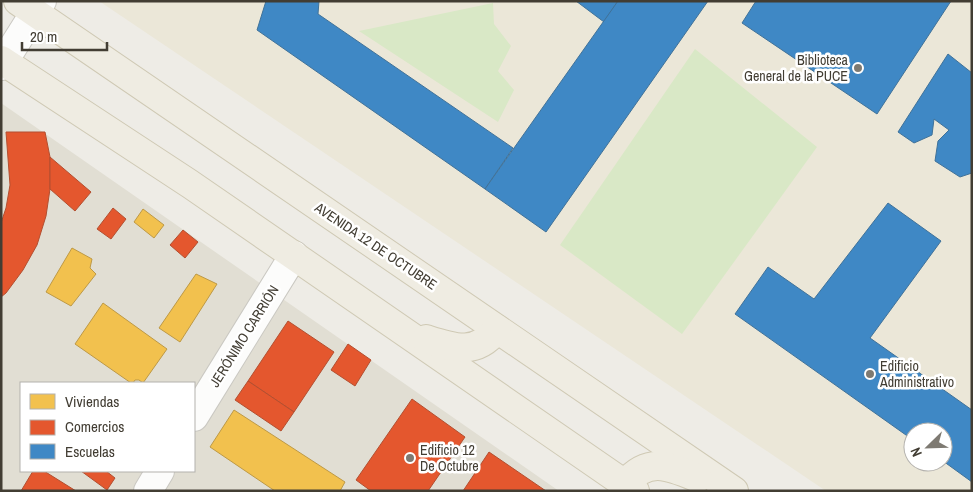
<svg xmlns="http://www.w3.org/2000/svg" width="973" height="492" viewBox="0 0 973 492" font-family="'Archivo Narrow',sans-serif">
<rect width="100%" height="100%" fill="#eeece6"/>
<path fill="#e1ded3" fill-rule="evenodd" d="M1 103 559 491H1ZM21 383H194V471H21Z"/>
<path fill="#ebe7d8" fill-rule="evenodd" d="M99 1H972V491H826ZM913 432H943V462H913Z"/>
<g fill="#d9e8c6">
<polygon points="493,3 494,24 511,46 498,71 514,90 498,122 359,31"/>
<polygon points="695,49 817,147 682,334 560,245"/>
</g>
<g fill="#f2c14e" stroke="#bd9946">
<polygon points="143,209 164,225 154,238 134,222"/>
<polygon points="72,248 92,259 90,268 96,274 71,306 46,292"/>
<polygon points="196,274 217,284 180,342 159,328"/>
<polygon points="103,303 167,349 143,383 139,380 135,380 133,383 131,383 75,344"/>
<polygon points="234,410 345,482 340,491 275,491 210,447"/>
</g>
<g fill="#e4572e" stroke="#b34f30">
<polygon points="6,132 45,132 50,157 50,189 46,216 37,245 23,270 6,293 1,297 1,223 6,208 10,185"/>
<polygon points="50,157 91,192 75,211 50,189"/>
<polygon points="113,208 126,219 111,239 97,229"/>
<polygon points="183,230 198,242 185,258 170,245"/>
<polygon points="288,321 334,352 294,412 248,381"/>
<polygon points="348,344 371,360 355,386 331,370"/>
<polygon points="248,381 294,412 281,431 235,400"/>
<polygon points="412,399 465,437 428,491 371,491 356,480"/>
<polygon points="489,452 546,491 463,491"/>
<polygon points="33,471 44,471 76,491 21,491"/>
<polygon points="81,471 106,471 115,478 107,490"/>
</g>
<g fill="#3f88c5" stroke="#407299">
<polygon points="266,1 319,1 318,14 513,148 485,189 257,30"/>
<polygon points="576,1 618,1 604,22"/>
<polygon points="618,1 708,1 546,232 485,189"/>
<polygon points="756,1 951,1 877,114 742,23"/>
<polygon points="948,54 972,73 972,173 960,177 935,161 938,141 949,130 934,119 932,135 914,143 898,132"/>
<polygon points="888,203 941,241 870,338 972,410 972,482 943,461 943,432 913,432 913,440 735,314 768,267 814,299"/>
</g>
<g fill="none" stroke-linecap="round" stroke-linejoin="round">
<g stroke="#cac8c2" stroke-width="30">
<g id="minor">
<polyline points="1,66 42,1"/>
<polyline points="194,417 294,255"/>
<polyline points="148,491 160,471"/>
</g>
</g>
<g stroke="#cfc9b4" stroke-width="30">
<g id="major">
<polyline points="18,1 734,491"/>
<polyline points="1,60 190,184 635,491"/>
<path d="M426 339C454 348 476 356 497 329"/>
<path d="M625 484C648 456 669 466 698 478"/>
</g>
</g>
<use href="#minor" stroke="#fcfcfb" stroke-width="28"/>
<use href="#major" stroke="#efece2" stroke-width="28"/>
</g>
<g fill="#7e7a72" stroke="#fff" stroke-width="2">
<circle cx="858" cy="68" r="5"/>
<circle cx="870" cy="374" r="5"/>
<circle cx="410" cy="458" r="5"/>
</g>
<g text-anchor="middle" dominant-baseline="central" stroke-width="5" stroke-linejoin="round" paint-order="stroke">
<g font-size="14" fill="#423d33" stroke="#fff" text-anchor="start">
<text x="848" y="60" text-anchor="end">Biblioteca<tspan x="848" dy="16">General de la PUCE</tspan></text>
<text x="880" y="366">Edificio<tspan x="880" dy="16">Administrativo</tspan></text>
<text x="420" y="450">Edificio 12<tspan x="420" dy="16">De Octubre</tspan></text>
</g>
<g font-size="14" fill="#423d33" stroke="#fff">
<text transform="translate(376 246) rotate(34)">AVENIDA 12 DE OCTUBRE</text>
<text transform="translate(244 336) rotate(-58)">JERÓNIMO CARRIÓN</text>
</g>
</g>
<rect width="973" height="492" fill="none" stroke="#423d33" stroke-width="5"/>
<rect x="20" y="382" width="175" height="90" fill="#ffffff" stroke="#b3b1ad"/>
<rect x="30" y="394" width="25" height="15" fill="#f2c14e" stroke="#b3b1ad"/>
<text x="65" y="407" font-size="15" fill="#423d33">Viviendas</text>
<rect x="30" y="420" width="25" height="15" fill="#e4572e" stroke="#b3b1ad"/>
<text x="65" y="432" font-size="15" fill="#423d33">Comercios</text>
<rect x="30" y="444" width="25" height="15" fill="#3f88c5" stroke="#b3b1ad"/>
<text x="65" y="457" font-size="15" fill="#423d33">Escuelas</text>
<g transform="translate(928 447) rotate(247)"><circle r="24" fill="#ffffff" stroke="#b3b1ad"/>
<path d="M0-4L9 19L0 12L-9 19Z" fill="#7e7a72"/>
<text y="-8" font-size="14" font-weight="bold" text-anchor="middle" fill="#423d33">N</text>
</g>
<path d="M22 42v8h85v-8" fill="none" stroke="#423d33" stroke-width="2.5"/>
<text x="30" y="42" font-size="15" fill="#423d33" stroke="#ffffff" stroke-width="4" paint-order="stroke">20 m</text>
</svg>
